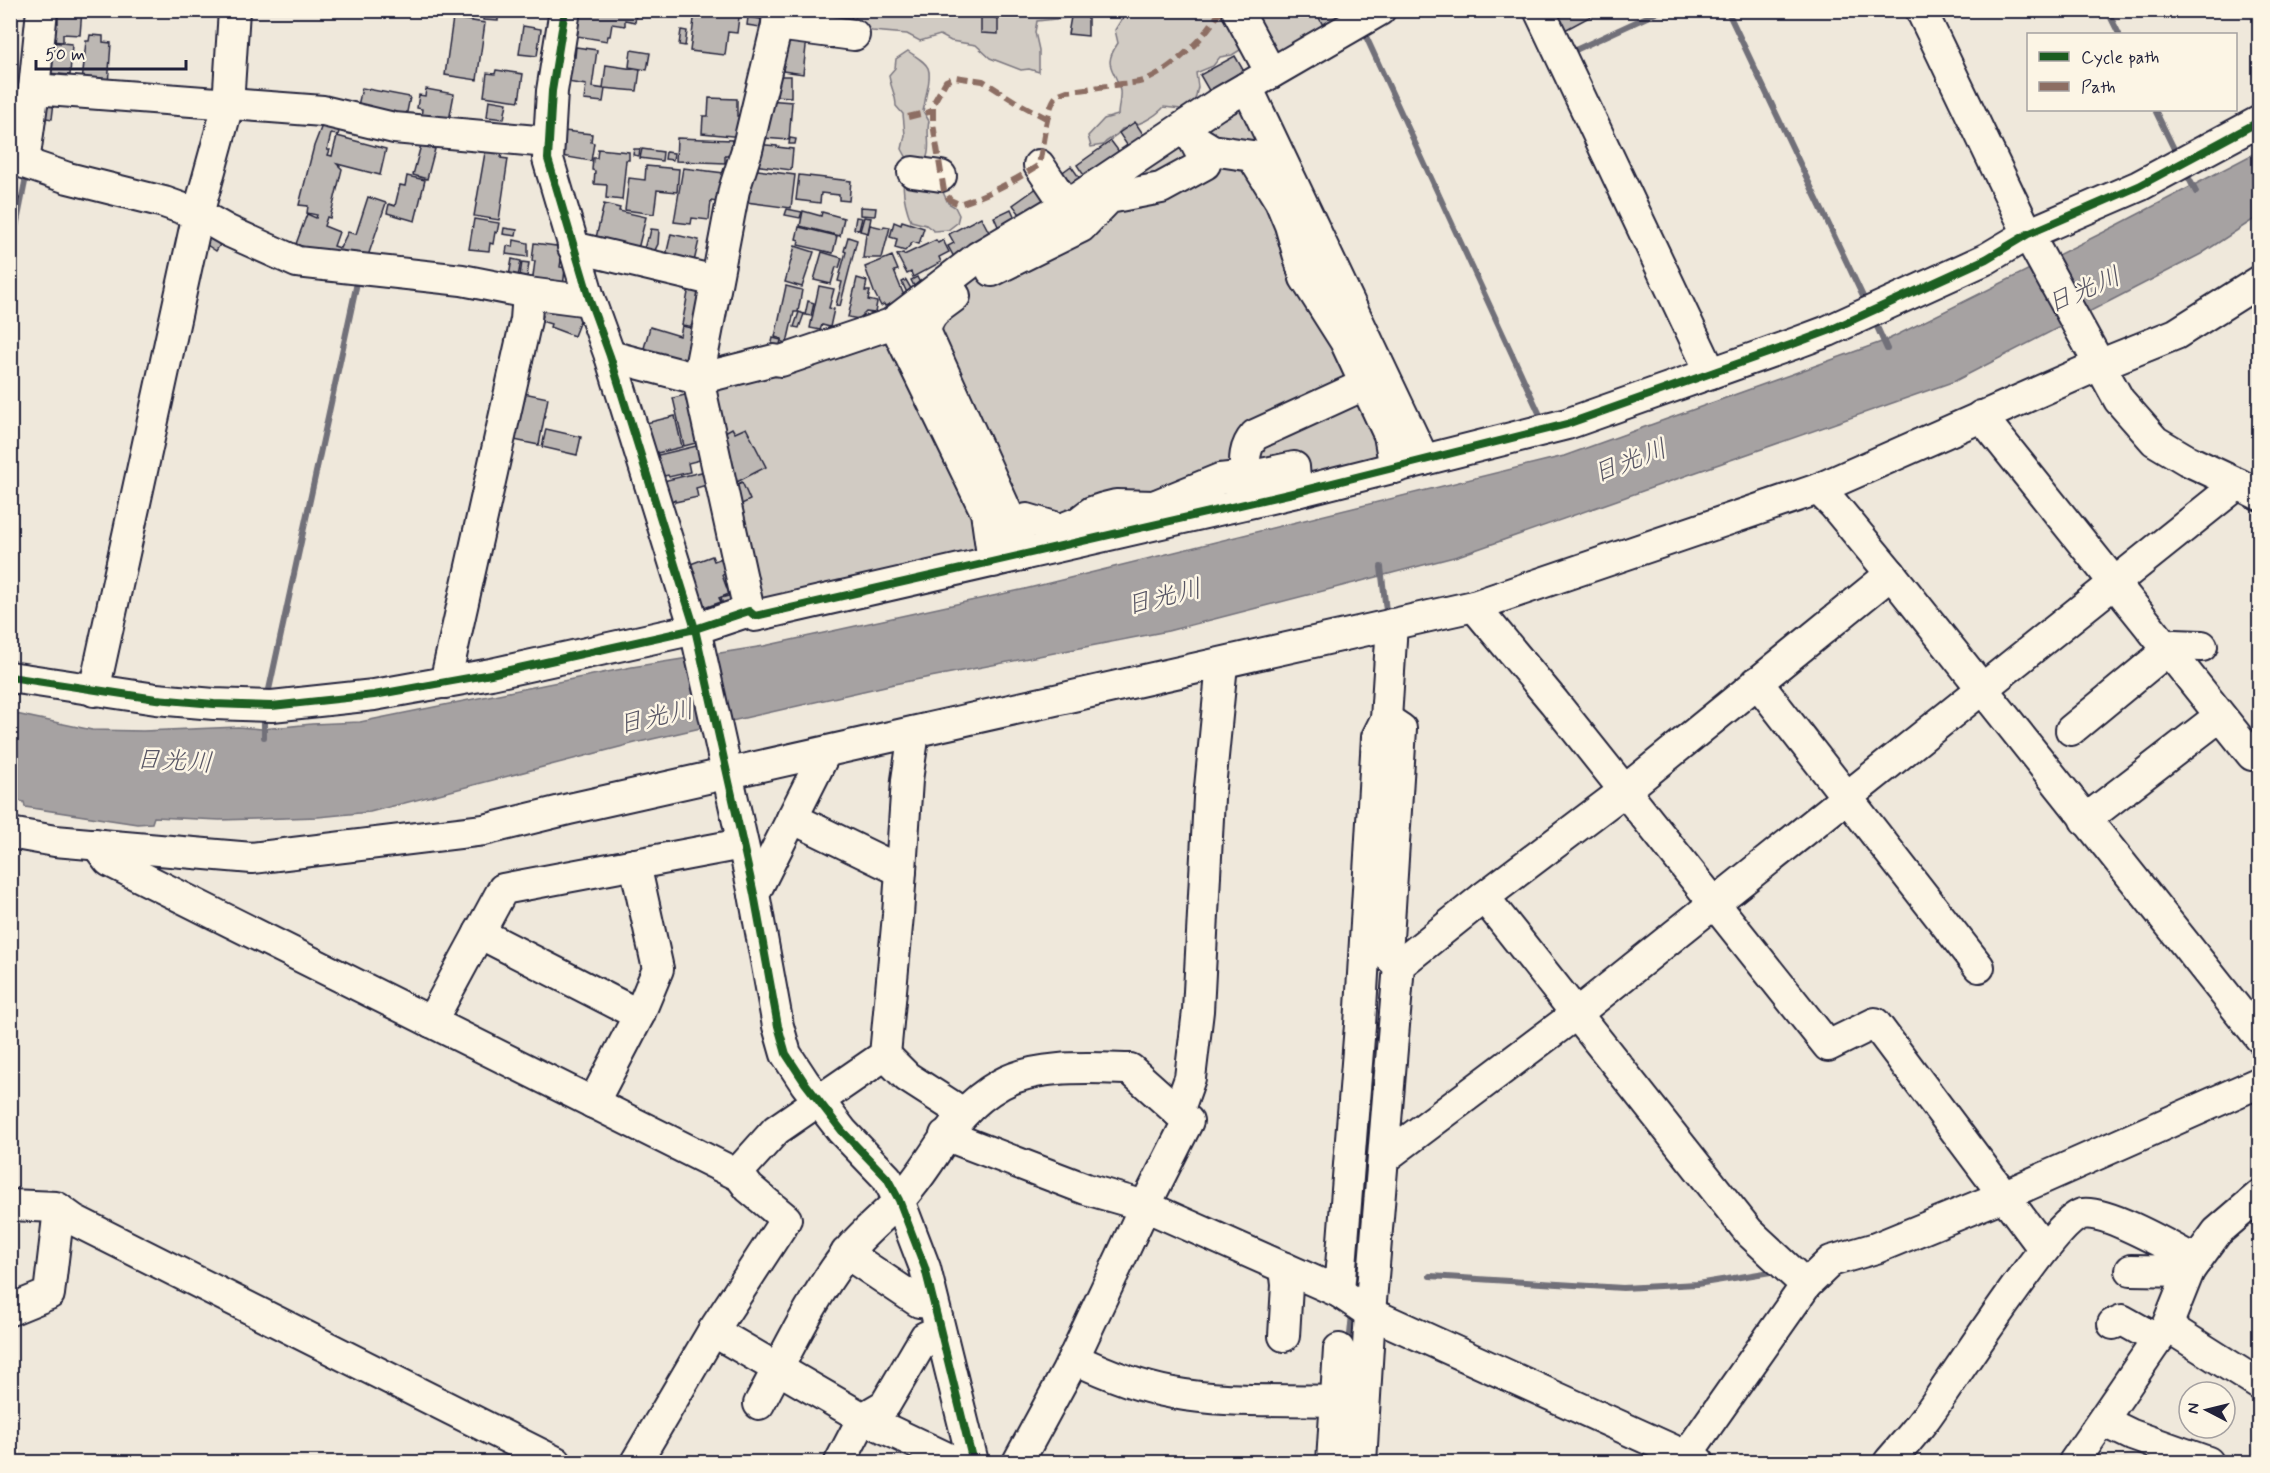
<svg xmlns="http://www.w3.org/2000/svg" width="2270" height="1473" viewBox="0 0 2270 1473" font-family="Mynerve,'Klee One',sans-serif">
<rect width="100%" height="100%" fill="#efe8db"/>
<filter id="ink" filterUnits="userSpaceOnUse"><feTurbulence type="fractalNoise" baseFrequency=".0167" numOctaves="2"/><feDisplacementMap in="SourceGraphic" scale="12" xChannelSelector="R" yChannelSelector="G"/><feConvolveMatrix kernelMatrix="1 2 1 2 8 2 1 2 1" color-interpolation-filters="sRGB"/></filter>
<g filter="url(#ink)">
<g fill="#d1cbc3" stroke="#7a767f" stroke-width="1.5">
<polygon points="860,10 950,11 961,14 982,14 983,10 1067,11 1064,18 1037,21 1035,32 1039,50 1039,72 1029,69 1021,70 990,58 976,45 951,41 940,35 920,41 907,34 872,31 858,27 855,18"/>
<path d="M1120 11H1354L1282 58 1247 56 1240 50 1232 55 1220 57 1213 66 1196 73 1198 87 1194 104 1181 109 1164 107C1154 118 1137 126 1122 129 1114 140 1109 137 1103 145L1091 147 1088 136 1104 119 1118 115C1118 108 1121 98 1120 91 1116 68 1101 68 1118 43L1115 30 1123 17Z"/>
<path d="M908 51C928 65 933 65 927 91 925 98 925 104 923 111L929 121C926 134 931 144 927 157L948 203 955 207 959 215 957 223 948 230 934 231 926 225 911 221C904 203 899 180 909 162L902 149 905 135 903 114 896 106C896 94 890 87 889 75L895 68 896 59Z"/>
<polygon points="1237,106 1244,109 1399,453 758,604 705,384 774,366 983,265"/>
</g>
<polygon fill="#a6a2a2" stroke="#716f79" stroke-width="1.5" points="2259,151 2259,216 2201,254 1955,381 1458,556 1168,631 894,684 635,743 370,812 318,817 220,820 154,817 152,823 137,824 25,807 24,802 11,799 11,713 92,730 143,731 238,727 262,729 312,724 360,722 632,667 764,646 1025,589 1564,456 1887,340 2104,232"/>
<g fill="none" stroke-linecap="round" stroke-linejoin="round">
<g stroke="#716f79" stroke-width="6">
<polyline points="1727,10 1867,305"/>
<polyline points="2107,10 2119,34"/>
<polyline points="1363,30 1540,415"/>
<polyline points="1569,53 1662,10"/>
<polyline points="2155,110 2177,155"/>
<polyline points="2184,169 2196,192"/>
<polyline points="10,257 27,172"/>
<polyline points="1874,320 1887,349"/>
<polyline points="1381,567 1386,611"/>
<polyline points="267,699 358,278"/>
<polyline points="264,737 264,715"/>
<polyline points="1430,1276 1623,1288 1697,1284 1777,1271"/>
<polyline points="1349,1345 1352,1314"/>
</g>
</g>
<g fill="#bcb7b3" stroke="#22223b" stroke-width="1.5">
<polygon points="53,10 82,10 80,35 63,34 63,42 50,41 52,22 58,23 58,17 53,17"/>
<polygon points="460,10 473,12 472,20 459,18"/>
<polygon points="483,10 498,10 498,21 483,20"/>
<polygon points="577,10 637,10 635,22 625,20 625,26 612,24 610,36 608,36 607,41 577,36 578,32 574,31"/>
<polygon points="788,10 813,10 812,20"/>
<polygon points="826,10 852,10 851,24 826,21"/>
<polygon points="1315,10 1351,10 1326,31"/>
<polygon points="1561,10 1590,10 1593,15 1565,30 1555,14"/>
<polygon points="695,11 739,17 737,33 728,32 725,55 690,51"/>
<polygon points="1072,11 1088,13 1088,36 1068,34"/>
<polygon points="985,13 996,13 995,18 998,18 998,34 981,33 981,16 985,16"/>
<polygon points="748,17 761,19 760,27 747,25"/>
<polygon points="453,18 485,23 477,80 445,75"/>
<polygon points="523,26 541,29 537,56 519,54"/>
<polygon points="681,30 687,31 685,46 679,45"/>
<polygon points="90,35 103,36 103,42 111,43 108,85 82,83 86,41 89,41"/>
<polygon points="786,35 807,37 803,74 783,71"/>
<polygon points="50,42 72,44 70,75 47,73"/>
<polygon points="576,47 597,50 592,87 605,89 603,102 584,100 586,85 567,82 571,56 575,57"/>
<polygon points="631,50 650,53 647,70 629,67"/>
<polygon points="1235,56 1246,75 1211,94 1200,75"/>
<polygon points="606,65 640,70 637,91 603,88"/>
<polygon points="496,70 523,74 519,101 484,96 487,73 495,74"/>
<polygon points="776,76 791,76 791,97 775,96"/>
<polygon points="362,88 410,97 406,117 357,110"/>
<polygon points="426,89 454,94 448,126 421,119 422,109 417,108 419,95 425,96"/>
<polygon points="709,98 737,99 737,116 743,116 742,137 702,133 703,116 708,116"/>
<polygon points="489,100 507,103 504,119 487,117"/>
<polygon points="767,100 792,102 789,140 763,138"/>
<polygon points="48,102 54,102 52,119 46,118"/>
<polygon points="324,120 341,124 338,135 331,134 327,150 330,150 328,155 332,156 337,136 386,149 380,175 337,164 342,169 330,218 327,217 324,226 339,232 334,246 340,248 348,232 356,234 368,197 386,203 366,262 337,259 296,244 307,214 316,218 317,215 307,213 308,206 299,205 314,146"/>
<polygon points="1135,122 1145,137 1129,148 1119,133"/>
<polygon points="564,131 592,134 591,142 594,143 591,161 561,156"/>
<polygon points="677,138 732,140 731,156 725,156 725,163 676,161"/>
<polygon points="790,138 796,139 795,144 789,144"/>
<polygon points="1111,141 1120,153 1085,177 1077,165"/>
<polygon points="754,144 777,146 777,147 793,149 791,170 753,165"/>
<polygon points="421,145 435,149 427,179 413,175"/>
<polygon points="486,147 503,149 501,158 508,159 499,220 474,216"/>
<polygon points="598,149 629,152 629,160 626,160 622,200 606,198 607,185 594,184 595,171 592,170 593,158 597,158"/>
<polygon points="634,149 640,149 639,156 633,155"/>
<polygon points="642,149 663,152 662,161 640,158"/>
<polygon points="666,152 674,153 673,160 665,159"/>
<polygon points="646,166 679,169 677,192 657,190 654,214 625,210 629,178 645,180"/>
<polygon points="1071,166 1081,180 1066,191 1056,177"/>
<polygon points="683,168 724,173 723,185 720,184 717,202 711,201 709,220 692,218 691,224 674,222"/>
<polygon points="750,169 795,175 791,208 746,202"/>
<polygon points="799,175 851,181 849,201 839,200 839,195 821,193 820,203 796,200"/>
<polygon points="407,176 425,180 415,221 387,213 389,204 395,206 400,185 405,186"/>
<polygon points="1041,185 1052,201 1025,221 1013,205"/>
<polygon points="14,197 19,198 16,209 11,207"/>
<polygon points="604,204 620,208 619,211 646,217 637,253 595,242"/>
<polygon points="860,207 876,208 875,216 860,215"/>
<polygon points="787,209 802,212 800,218 785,215"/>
<polygon points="1011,209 1018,225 1001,233 994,217"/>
<polygon points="803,211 821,216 822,212 844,218 840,236 800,226"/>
<polygon points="856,217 862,218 859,230 854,229"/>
<polygon points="864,217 871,218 868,233 860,231"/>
<polygon points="981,217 992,238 955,259 948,246 954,243 949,234"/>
<polygon points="474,219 499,223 497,233 495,232 493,244 490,243 489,251 469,249"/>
<polygon points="902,221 924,228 919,244 913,242 905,251 895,248 897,239 890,237 894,222 901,225"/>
<polygon points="870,225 883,228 884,226 890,227 882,258 863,258 866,234 868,234"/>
<polygon points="799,227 837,236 833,253 798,245 799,240 796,239"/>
<polygon points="504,228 517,230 516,236 503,234"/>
<polygon points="651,229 659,230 658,244 654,252 644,249 647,238 649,238"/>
<polygon points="208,230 223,240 216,251 201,241"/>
<polygon points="671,234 699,240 693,266 665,260"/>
<polygon points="848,237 857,240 840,306 836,305 842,282 838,281 846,252 844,251"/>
<polygon points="514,240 528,243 528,257 506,254 507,246 513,247"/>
<polygon points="936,240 938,243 943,240 949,252 939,257 941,262 913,277 911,272 907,274 897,255 903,253 904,255"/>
<polygon points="534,243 563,247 560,267 565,268 563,288 532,284 535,261 532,261"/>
<polygon points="795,246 814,252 802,287 785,282"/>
<polygon points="822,252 842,258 839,268 836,267 831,284 814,280"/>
<polygon points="892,256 898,270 894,271 905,298 885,306 884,304 881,306 874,292 865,267"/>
<polygon points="512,259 521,261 518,277 509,276"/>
<polygon points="522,262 529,263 527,277 520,276"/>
<polygon points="917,277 922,287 916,290 911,280"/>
<polygon points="857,278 867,281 865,291 870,291 868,300 877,302 875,313 866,312 859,319 848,317"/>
<polygon points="906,280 913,292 908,295 902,282"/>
<polygon points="786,286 802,290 798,312 794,312 787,343 782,342 782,339 775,337"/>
<polygon points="819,286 834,289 829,308 834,309 830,327 822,325 820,330 810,328"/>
<polygon points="689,287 708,291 701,328 682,325"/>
<polygon points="542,300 583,313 574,336 550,327 551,324 541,321 543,316 536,313"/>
<polygon points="808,301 814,303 811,316 805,315"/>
<polygon points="799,312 804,314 799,328 794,327"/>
<polygon points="682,326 700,330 693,369 642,355 650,327 680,336"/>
<polygon points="773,338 781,340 779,349 771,347"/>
<polygon points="684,389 693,393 704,441 684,446 673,398 685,395"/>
<polygon points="519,392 548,398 539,445 509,439"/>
<polygon points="675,416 682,447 653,454 646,423"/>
<polygon points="732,428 735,433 746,428 766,467 733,484 726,471 734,467 719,439 727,435 725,432"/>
<polygon points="546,429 581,437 577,455 542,447"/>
<polygon points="705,444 708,458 688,463 690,472 669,477 668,475 664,476 663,473 658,474 654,456"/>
<polygon points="710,470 713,483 696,488 698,497 675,502 675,500 667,501 663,481"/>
<polygon points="742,482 750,500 738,506 729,488"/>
<polygon points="712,556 714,561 722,558 727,574 722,575 729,594 719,598 721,602 704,608 688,565"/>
<polygon points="732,595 734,601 723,605 721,598"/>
</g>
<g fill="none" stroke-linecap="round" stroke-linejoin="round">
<g stroke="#22223b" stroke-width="34">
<g id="minor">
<polyline points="42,10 34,89 24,163 68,178 164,202 198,214 228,231 297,262 462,280 528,293 590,301"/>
<polyline points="565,10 552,91 548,159 590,301 610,356 695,629 754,894 778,1026 786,1054 805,1083 842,1131 887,1178 899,1200 925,1268 973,1462"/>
<polyline points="1237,10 1271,73"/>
<polyline points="1539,10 1711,373"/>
<polyline points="1921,10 2031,240 2119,400 2155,441 2187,460 2238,484"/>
<polyline points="777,25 854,35"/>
<polyline points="1247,87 1424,460"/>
<polyline points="34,89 323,111 394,128 548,142"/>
<polyline points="1191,137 1212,150 1252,156 1280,201 1290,225 1305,278 1345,341 1389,435 1395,468"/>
<polyline points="1039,165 1066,205"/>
<polyline points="913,172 941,176"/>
<polyline points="573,247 716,281"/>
<path d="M992 271 1081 227 1109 198 1161 188 1205 164C1201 149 1191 139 1188 124"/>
<path d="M955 296C941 307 925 314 926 333L1019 539 1023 555"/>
<polyline points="891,324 899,333 986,512 993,562"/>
<polyline points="610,356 698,379 774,360 781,361 891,324 978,257 1076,199 1216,105 1380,10"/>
<polyline points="1981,416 2252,755"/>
<path d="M1246 476C1244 460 1244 447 1255 435L1366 384"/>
<polyline points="1818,489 1834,505 1891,574 2260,1038"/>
<polyline points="1014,528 1021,521 1027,519 1061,529 1079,522 1092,512 1104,508 1116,505 1154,506 1220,479 1257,475 1294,467 1296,492"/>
<polyline points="1474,606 1554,702 1828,1046 1875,1023 2044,1249"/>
<polyline points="749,611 698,379 734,190 747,150 777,25 778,10"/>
<polyline points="10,677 156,699 214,704 272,706 374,695 491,674 695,629 749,611 755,616 1297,492 1567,424 1796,343 1828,331 1986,259 2028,234 2139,186 2260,121"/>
<polyline points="1757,682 1979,967"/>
<polyline points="445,683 526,320 528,293"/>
<polyline points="94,691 198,214 228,105 234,10"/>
<polyline points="1386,719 1401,729 1387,955 1399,965"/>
<polyline points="2071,730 2174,645 2202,646"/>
<polyline points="792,818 901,871"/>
<polyline points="2085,820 2220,716"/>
<polyline points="10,833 55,841 252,858 484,830 569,809 1474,606 1818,489 2099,365 2176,334 2260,281"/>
<polyline points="96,844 109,861 740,1176"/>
<polyline points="754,894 825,753"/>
<polyline points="1484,897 1749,1232 1806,1285 1686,1456"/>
<polyline points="479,933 639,1015"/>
<polyline points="431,1022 503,889 742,844"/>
<polyline points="885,1055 907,1077 963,1113"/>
<polyline points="593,1103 639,1015 658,969 635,864"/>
<polyline points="1178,1112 1190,1078 1198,1011 1209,798 1222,664"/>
<polyline points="945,1135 1086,1189 1145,1206 1339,1292 1370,1313 1699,1462"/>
<polyline points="1383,1159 1576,1014 2238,484 2260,495"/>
<polyline points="10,1205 56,1207 74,1220 556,1462"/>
<polyline points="846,1253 919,1302 933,1303"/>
<polyline points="2131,1270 2189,1271"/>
<polyline points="1806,1285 1831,1261 1876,1248 2003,1196 2260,1082"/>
<polyline points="1339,1292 1360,1025 1377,737 1386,719 1392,624"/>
<polyline points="10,1310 49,1294 59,1209"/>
<polyline points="2113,1324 2122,1320 2158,1340"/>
<polyline points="2167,1326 2260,1385"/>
<polyline points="713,1331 863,1418 840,1462"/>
<polyline points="1284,1336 1287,1285 1285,1268"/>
<path d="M1073 1358C1104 1373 1139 1387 1173 1393 1225 1403 1283 1399 1335 1401"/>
<path d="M759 1404C786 1354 811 1300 846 1254 864 1230 890 1213 909 1189 942 1149 952 1112 1001 1084 1037 1064 1090 1068 1130 1069L1188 1121 1145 1206 1067 1372 1018 1462"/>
<polyline points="863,1418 885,1405 925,1337 940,1331"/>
<polyline points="863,1418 956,1462"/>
<polyline points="2103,1421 2132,1435 2208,1462"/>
<polyline points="636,1462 713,1331 786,1219 749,1188 740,1176 741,1169 776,1130 885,1055 898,915 907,780 914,732"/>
<polyline points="1332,1462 1339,1349"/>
<polyline points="1361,1462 1370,1313 1399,965 1484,897 1624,791 1891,574"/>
<path d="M1889 1462C1901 1448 1913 1435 1924 1420 1949 1387 2053 1221 2082 1214 2105 1209 2174 1249 2196 1261"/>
<polyline points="2074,1462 2167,1326 2189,1271 2196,1261 2217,1232 2260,1195"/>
</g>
</g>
<use href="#minor" stroke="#fcf5e5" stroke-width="30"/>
<g stroke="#8d6e63" stroke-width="6" stroke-dasharray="12 6" stroke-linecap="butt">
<polyline points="908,117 933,111"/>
<path d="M1048 119 1016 102 983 81 955 77 946 81 933 104V124L944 191 950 200 959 204C988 195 1014 181 1039 165 1042 151 1047 102 1058 95 1061 93 1064 92 1067 91 1083 90 1098 87 1114 85 1126 83 1139 84 1150 78 1178 64 1205 37 1221 10"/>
</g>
<g stroke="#fcf5e5" stroke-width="11">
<g id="cycleway">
<polyline points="565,10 552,91 548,159 590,301 610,356 695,629 754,894 778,1026 786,1054 805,1083 842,1131 887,1178 899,1200 925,1268 973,1462"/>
<polyline points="10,677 156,699 214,704 272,706 374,695 491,674 695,629 749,611 755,616 1297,492 1567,424 1796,343 1828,331 1986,259 2028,234 2139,186 2260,121"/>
</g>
</g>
<use href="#cycleway" stroke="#1b5e20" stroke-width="8"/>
</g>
</g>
<g text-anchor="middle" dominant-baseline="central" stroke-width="5" stroke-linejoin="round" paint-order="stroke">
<g font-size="26" font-style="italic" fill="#575564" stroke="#fcf5e5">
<text transform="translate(2084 291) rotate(-23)">日光川</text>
<text transform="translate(1630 462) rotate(-21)">日光川</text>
<text transform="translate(1164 598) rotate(-14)">日光川</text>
<text transform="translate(656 718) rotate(-13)">日光川</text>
<text transform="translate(174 762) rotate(3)">日光川</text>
</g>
</g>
<rect width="2270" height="1473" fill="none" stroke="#fcf5e5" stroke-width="36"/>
<rect x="18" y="18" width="2234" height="1437" fill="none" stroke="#22223b" stroke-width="2" filter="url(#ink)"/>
<rect x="2027" y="33" width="210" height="78" fill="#fcf5e5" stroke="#a5a1a1" stroke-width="1.5"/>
<rect x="2039" y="52" width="30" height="9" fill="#1b5e20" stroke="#a5a1a1" stroke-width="1.5"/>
<text x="2081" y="63" font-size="18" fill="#22223b">Cycle path</text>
<rect x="2039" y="82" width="30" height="9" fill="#8d6e63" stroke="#a5a1a1" stroke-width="1.5"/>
<text x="2081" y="93" font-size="18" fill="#22223b">Path</text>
<g transform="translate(2207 1410) rotate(277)"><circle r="28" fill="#fcf5e5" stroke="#a5a1a1" stroke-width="1.5"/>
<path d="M0-4.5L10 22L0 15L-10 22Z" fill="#22223b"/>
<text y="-9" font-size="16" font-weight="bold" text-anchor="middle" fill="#22223b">N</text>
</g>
<path d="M36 60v9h150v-9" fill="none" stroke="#22223b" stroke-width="3"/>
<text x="45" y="60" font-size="18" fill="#22223b" stroke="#fcf5e5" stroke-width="4.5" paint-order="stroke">50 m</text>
</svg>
